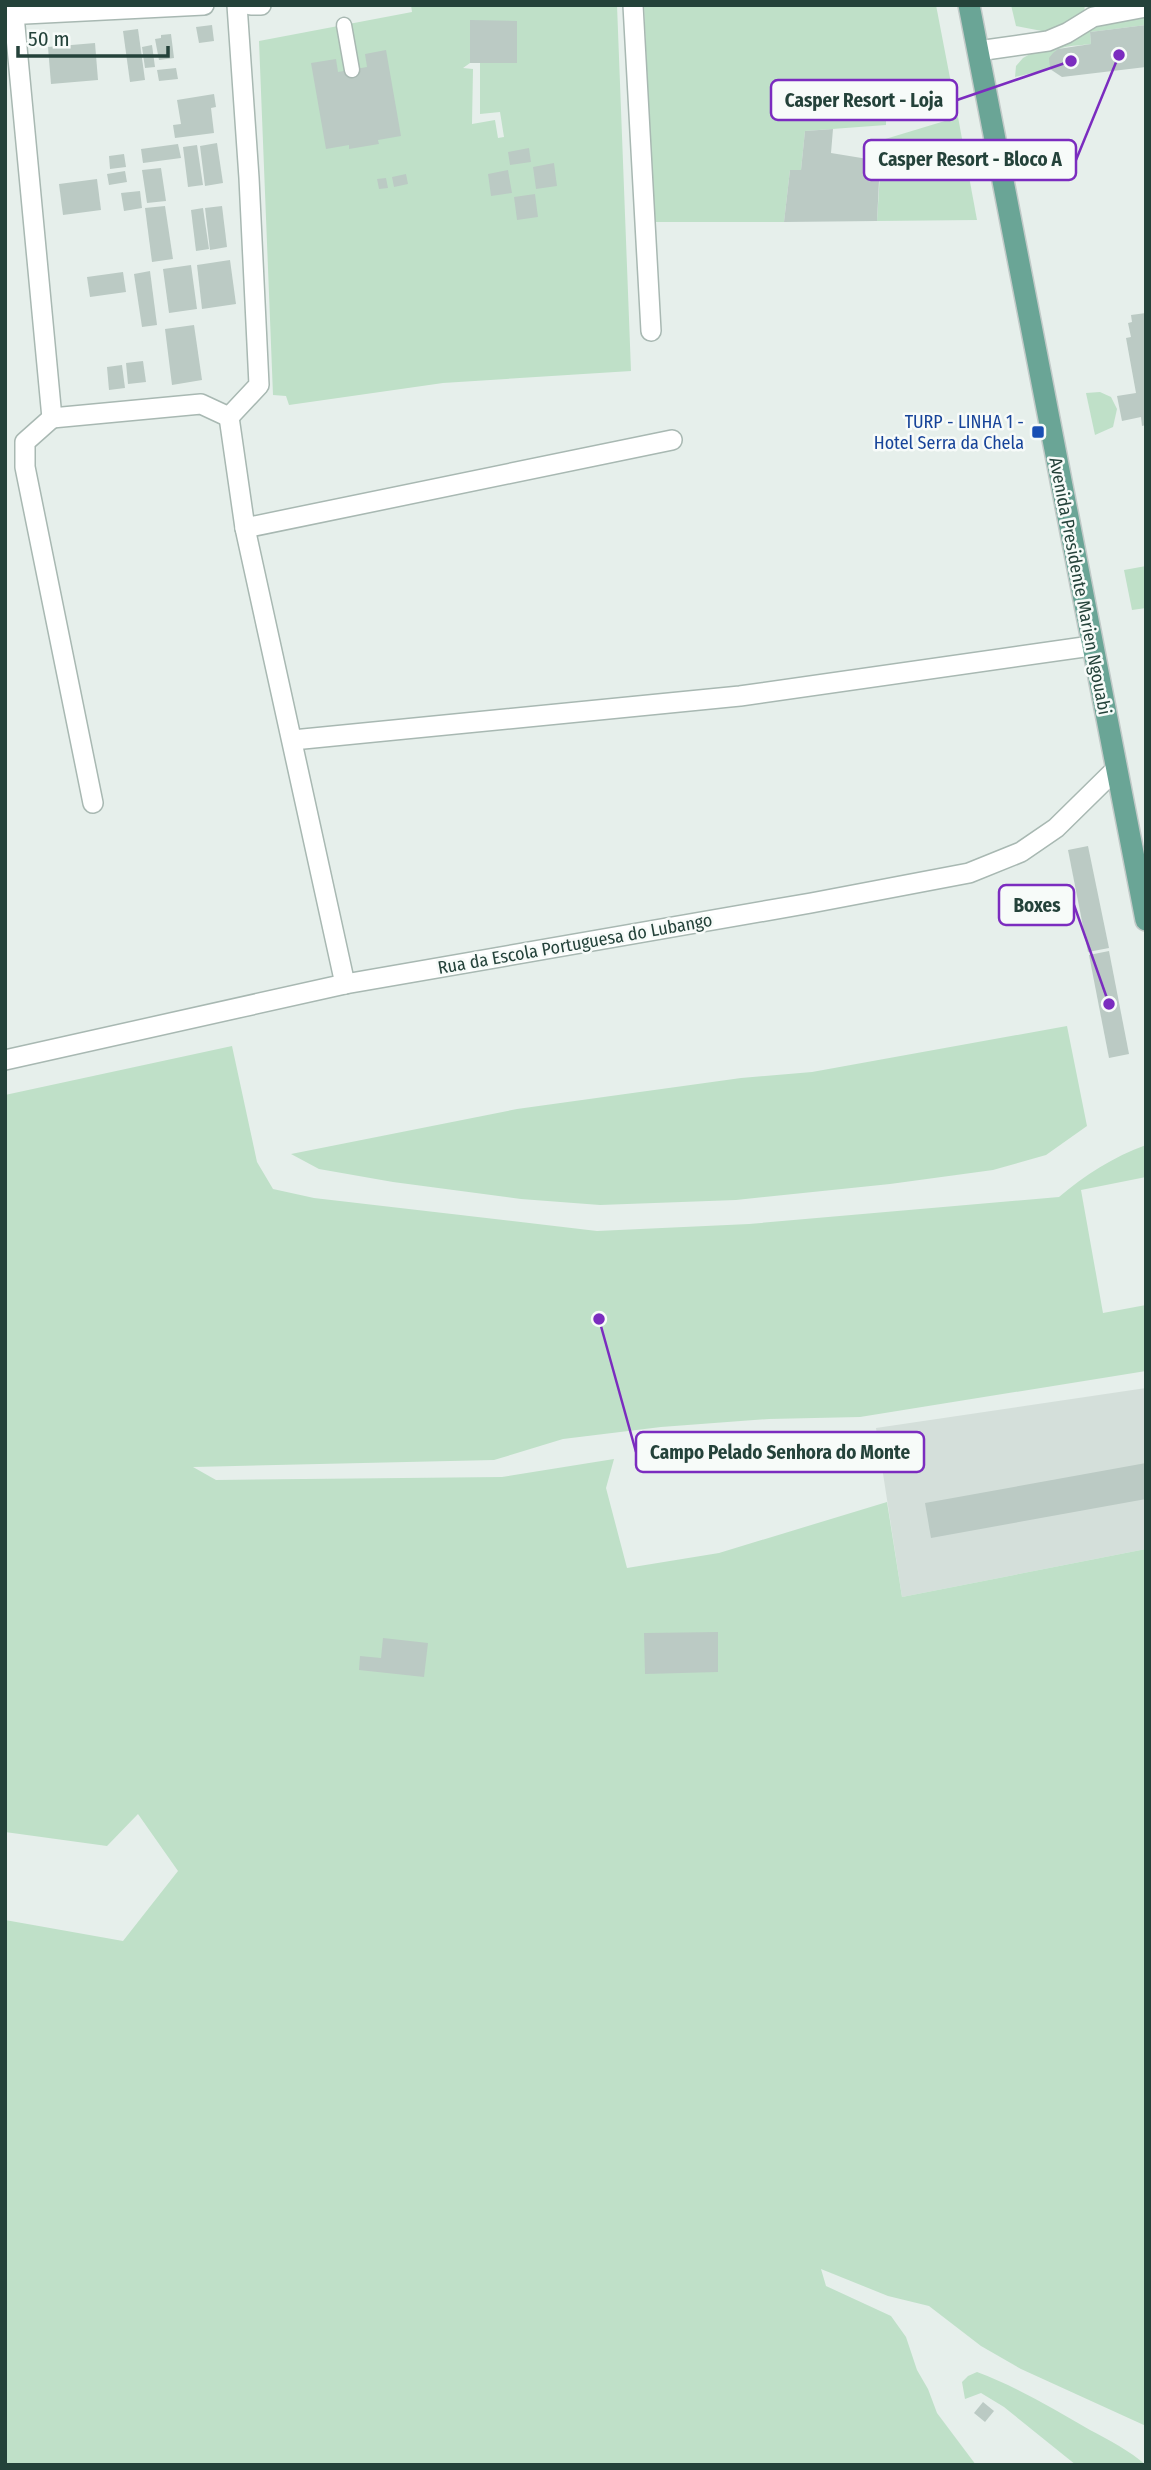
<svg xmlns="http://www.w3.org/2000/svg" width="1151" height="2470" viewBox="0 0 1151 2470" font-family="'Fira Sans Condensed',sans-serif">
<rect width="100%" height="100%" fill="#e6efeb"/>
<polygon fill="#d4dfda" points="1146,1388 1146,1549 902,1597 876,1428"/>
<g fill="#bfe0c8" fill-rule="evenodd">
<path d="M411 5H617L631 371 443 383 289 405 286 396 273 395 259 41 412 12ZM470 21H517V63H480V114L500 112 504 137 498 138 495 120 472 124 473 69 463 68 470 63Z"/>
<polygon points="644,5 936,5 955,104 886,115 886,125 805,131 801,170 790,170 784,222 654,222"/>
<polygon points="1011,5 1085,5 1084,12 1064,27 1053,28 1047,32 1016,26"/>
<path d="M1146 15V25L1090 32 1091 44C1072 47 1048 43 1050 69L1015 77 1016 66 1023 58 1080 26Z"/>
<polygon points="958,117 977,220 877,221 882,140"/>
<polygon points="1100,392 1111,397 1117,409 1113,427 1095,435 1086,393"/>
<polygon points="1146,566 1146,608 1132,610 1124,570"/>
<polygon points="1067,1026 1087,1126 1046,1155 993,1170 890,1184 736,1200 600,1205 521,1199 393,1182 319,1169 291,1154 517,1109 741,1078 812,1072"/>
<path d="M232 1046 257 1162 273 1189 314 1198 597 1231 749 1224 1059 1197C1085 1175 1113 1157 1146 1145V1177L1081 1190 1103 1313 1146 1305V1371L860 1417 769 1419 661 1427 563 1439 494 1460 193 1467 216 1480 502 1477 614 1459 606 1488 627 1568 719 1553 887 1502 902 1597 1146 1549V2426L1021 2369 981 2346 929 2306 888 2296 821 2269 826 2286 891 2316 906 2337 917 2370 928 2389 937 2413 976 2465H5V1920L123 1941 178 1871 138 1814 107 1846 5 1832V1095Z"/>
<path d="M977 2372C1017 2387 1054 2409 1090 2430 1109 2440 1130 2451 1146 2465H1076L1004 2407 981 2393 965 2399 962 2382 968 2376Z"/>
</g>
<g fill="#bbcac4">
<polygon points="470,20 517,21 517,63 470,63"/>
<polygon points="212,25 214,41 199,43 196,27"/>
<polygon points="1146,25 1146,67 1062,77 1050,69 1049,58 1053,53 1058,49 1091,44 1090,32"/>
<polygon points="138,29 145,80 130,82 123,31"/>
<polygon points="171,34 174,58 159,60 155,39 161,38 161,35"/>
<polygon points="95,43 98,80 51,84 48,47"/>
<polygon points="152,45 155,67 145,68 142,47"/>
<polygon points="386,50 401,136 378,140 379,144 349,149 349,145 326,149 311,63 336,59 338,72 367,67 365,54"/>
<polygon points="176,68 178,79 159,81 157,70"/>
<polygon points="214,94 216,107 211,108 214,133 175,138 173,125 181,124 177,100"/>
<polygon points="833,129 831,153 880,161 877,221 784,222 790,170 801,170 805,131"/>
<polygon points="217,143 223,183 205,186 200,146"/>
<polygon points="178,144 181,158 143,163 141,149"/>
<polygon points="197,145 203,185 188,187 183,147"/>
<polygon points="529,148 531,162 510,165 508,152"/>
<polygon points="124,154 126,167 110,169 109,156"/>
<polygon points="554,163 557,186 536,189 533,167"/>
<polygon points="161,168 166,201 147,203 142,170"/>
<polygon points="508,170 512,193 491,196 488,174"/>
<polygon points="125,171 127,182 109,185 107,174"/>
<polygon points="406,174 408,184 394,187 392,177"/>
<polygon points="386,178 388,188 379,189 377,179"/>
<polygon points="97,179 101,210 63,215 59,184"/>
<polygon points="140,191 142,208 124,211 121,193"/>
<polygon points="535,194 538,217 517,220 514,197"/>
<polygon points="165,206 173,259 152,262 145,208"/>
<polygon points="222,206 227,247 210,250 205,208"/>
<polygon points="203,208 209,249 196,251 191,210"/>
<polygon points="230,260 236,304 202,309 197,265"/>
<polygon points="191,265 197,309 169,313 163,269"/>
<polygon points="150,271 157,325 142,327 134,274"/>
<polygon points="123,272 126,292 90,297 87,277"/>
<polygon points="1146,313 1146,425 1142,426 1141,417 1122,421 1117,396 1136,393 1126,338 1131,337 1128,323 1132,322 1131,315"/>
<polygon points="194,325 202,380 172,385 165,329"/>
<polygon points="143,361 146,382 128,384 126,363"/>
<polygon points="122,365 125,388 109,390 107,367"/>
<polygon points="1088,846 1109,948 1088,952 1068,850"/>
<polygon points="1109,951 1129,1054 1109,1058 1089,955"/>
<polygon points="1146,1463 1146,1499 931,1538 925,1503"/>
<polygon points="718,1632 718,1672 645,1674 644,1633"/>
<polygon points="383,1638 428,1643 424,1677 359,1670 360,1656 381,1658"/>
<polygon points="983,2402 994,2411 985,2422 974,2413"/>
</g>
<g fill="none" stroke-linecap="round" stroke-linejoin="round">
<g stroke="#a8b8b2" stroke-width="17">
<polyline id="pedestrian" points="344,25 352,70"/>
</g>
<g stroke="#a8b8b2" stroke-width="22">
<g id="minor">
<polyline points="13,5 52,418 25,442 25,467 93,803"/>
<polyline points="251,5 261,5"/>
<polyline points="633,5 651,331"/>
<polyline points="5,15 204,5"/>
<polyline points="978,51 1048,41 1067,33 1093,17 1146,7"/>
<polyline points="229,417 245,528 345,984"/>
<polyline points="229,417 259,385 249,178 237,5"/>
<polyline points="52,418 201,404 229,417"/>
<polyline points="245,528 672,440"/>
<polyline points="293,740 740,696 1091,646"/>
<polyline points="5,1060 345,984 811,903 969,873 1021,852 1056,828 1115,770"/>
</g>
</g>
<g stroke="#c2cac8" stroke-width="24">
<polyline id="primary" points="969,5 1146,920"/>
</g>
<use href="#pedestrian" stroke="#fff" stroke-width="14"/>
<use href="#minor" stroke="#fff" stroke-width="19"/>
<use href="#primary" stroke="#6aa596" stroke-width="21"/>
</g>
<rect fill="#1a4fb4" stroke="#f7fbf9" stroke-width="2.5" x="1031" y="425" width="14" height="14" rx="3.5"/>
<g text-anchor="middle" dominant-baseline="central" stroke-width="5" stroke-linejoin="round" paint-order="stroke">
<g font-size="18" fill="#164399" stroke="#f7fbf9" text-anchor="end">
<text x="1024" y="422">TURP - LINHA 1 -<tspan x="1024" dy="21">Hotel Serra da Chela</tspan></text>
</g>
<g font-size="18" fill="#24423a" stroke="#f7fbf9">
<text transform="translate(1080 586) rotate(79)">Avenida Presidente Marien Ngouabi</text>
<text transform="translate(575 944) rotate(-10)">Rua da Escola Portuguesa do Lubango</text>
</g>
</g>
<path fill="none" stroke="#7b2cbf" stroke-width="2.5" d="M1071 61L957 100M1119 55L1076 160M1109 1004L1074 905M599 1319L636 1452"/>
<g fill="#7b2cbf" stroke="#f7fbf9" stroke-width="2.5">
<circle cx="1071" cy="61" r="7"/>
<circle cx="1119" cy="55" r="7"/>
<circle cx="1109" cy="1004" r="7"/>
<circle cx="599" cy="1319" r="7"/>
</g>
<g fill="#f7fbf9" stroke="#7b2cbf" stroke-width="2.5">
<rect x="771" y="80" width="186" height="40" rx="7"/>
<rect x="864" y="140" width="212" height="40" rx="7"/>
<rect x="999" y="885" width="75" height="40" rx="7"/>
<rect x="636" y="1432" width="288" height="40" rx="7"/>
</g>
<g font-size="19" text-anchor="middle" font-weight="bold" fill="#24423a">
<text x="864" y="107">Casper Resort - Loja</text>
<text x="970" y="166">Casper Resort - Bloco A</text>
<text x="1037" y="912">Boxes</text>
<text x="780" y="1459">Campo Pelado Senhora do Monte</text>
</g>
<rect width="1151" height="2470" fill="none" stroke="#24423a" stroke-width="14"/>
<path d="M18 46v10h150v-10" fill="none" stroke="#24423a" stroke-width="3.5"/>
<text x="28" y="46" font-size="21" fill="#24423a" stroke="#f7fbf9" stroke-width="5" paint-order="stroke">50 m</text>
</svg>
